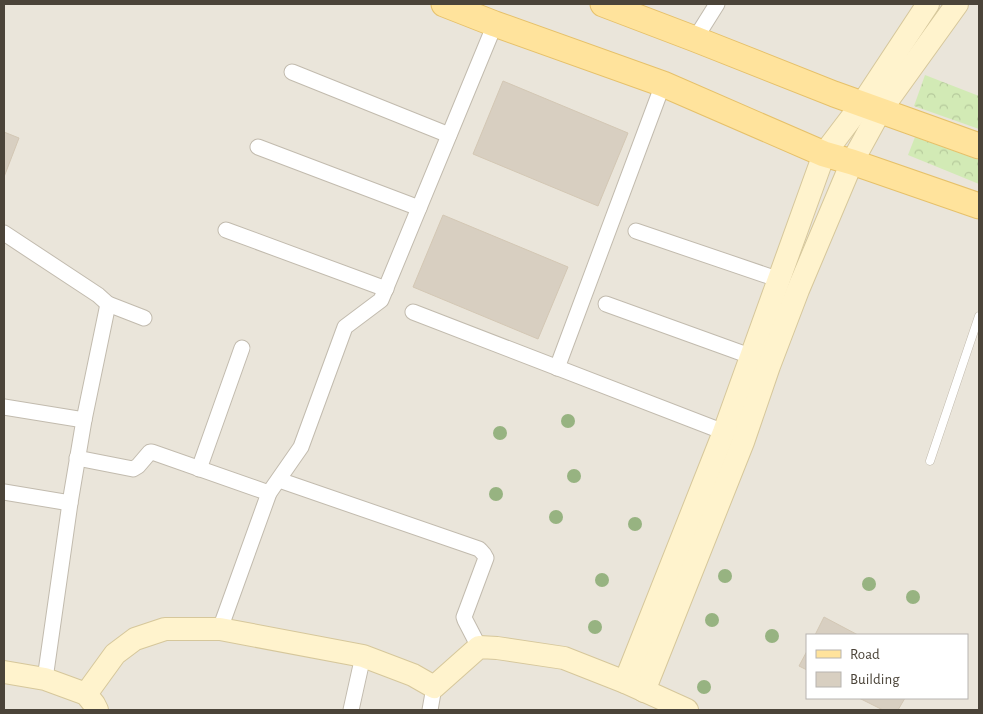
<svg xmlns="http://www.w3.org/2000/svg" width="983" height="714" viewBox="0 0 983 714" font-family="'Alegreya Sans',sans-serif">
<defs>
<pattern id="forest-crowns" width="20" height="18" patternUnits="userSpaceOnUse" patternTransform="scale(1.25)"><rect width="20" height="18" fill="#d2eab5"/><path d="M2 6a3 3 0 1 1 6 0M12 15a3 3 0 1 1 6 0" fill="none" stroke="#b6ca9c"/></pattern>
</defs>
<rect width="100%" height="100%" fill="#f6f3ec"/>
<path fill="#eae5da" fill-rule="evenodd" d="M4 4H979V710H4ZM807 635H967V698H807Z"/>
<g fill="url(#forest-crowns)">
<polygon points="925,75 979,96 979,129 914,106"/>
<polygon points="915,137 979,160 979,184 908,155"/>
</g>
<g fill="#d8cfc1" stroke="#d3c7b4">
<polygon points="503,81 628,133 598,206 473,154"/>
<polygon points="4,132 19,138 4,177"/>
<polygon points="443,215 568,267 538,339 413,287"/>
<polygon points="824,617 858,635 815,635"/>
<polygon points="807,651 807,670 799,666"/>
<polygon points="859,698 905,698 898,710 883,710"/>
</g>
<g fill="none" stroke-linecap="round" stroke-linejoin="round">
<g stroke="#c2bbae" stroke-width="9">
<polyline id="lane" points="930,461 979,316"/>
</g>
<g stroke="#c2bbae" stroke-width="17">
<g id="street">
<polyline points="695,39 717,4"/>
<polyline points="292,72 449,135"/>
<polyline points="258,147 419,208"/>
<polyline points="226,230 386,289"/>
<polyline points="636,231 780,280"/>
<polyline points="4,233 98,295 108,304 144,318"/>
<polyline points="606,304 750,356"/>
<polyline points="413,312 724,432"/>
<polyline points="557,368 663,84"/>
<polyline points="4,407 84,420"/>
<polyline points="77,458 133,469 138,466 150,452 152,452 269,493"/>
<polyline points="199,469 242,348"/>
<path d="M279 480 479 549C482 552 484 553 486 558L464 617 465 620 479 647"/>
<polyline points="4,492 70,503"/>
<polyline points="220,629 269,493 301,447 345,327 381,300 495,24"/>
<polyline points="45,679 70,503 84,420 108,304"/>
<polyline points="351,710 363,656"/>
<polyline points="430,710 434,687"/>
</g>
</g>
<g stroke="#d6c79b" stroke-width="24">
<g id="secondary">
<polyline points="4,672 45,679 86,694 94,704 97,710"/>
<polyline points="625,682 724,432 824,154 862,104 928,4"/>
<polyline points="644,691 743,442 769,366 798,290 852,162 880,111 957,4"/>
<polyline points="86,694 115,654 135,639 165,629 220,629 363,656 413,675 434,687 479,647 497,648 564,658 625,682 687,710"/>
</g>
</g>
<g stroke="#e6c16a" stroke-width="27">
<g id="primary">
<polyline points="444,4 495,24 663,84 824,154 852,162 979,206"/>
<polyline points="603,4 695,39 834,94 979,146"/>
</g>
</g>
<use href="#lane" stroke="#fff" stroke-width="8"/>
<use href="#street" stroke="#fff" stroke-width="15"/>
<use href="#secondary" stroke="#fff3cd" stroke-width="22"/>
<use href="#primary" stroke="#ffe39c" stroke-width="25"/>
</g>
<g fill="#97b381">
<circle cx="568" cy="421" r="7"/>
<circle cx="500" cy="433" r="7"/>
<circle cx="574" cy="476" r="7"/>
<circle cx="496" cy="494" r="7"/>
<circle cx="556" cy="517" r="7"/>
<circle cx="635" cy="524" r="7"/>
<circle cx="725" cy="576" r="7"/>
<circle cx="602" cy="580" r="7"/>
<circle cx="869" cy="584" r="7"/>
<circle cx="913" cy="597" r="7"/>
<circle cx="712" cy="620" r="7"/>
<circle cx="595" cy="627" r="7"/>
<circle cx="772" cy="636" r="7"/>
<circle cx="704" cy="687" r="7"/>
</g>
<rect width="983" height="714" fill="none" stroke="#4b4439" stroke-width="10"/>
<rect x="806" y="634" width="162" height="65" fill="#ffffff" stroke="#b7b4b0"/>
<rect x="816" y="650" width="25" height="8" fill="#ffe39c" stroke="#b7b4b0"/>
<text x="850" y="659" font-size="15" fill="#4b4439">Road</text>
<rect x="816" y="672" width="25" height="15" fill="#d8cfc1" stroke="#b7b4b0"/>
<text x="850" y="684" font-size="15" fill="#4b4439">Building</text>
</svg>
